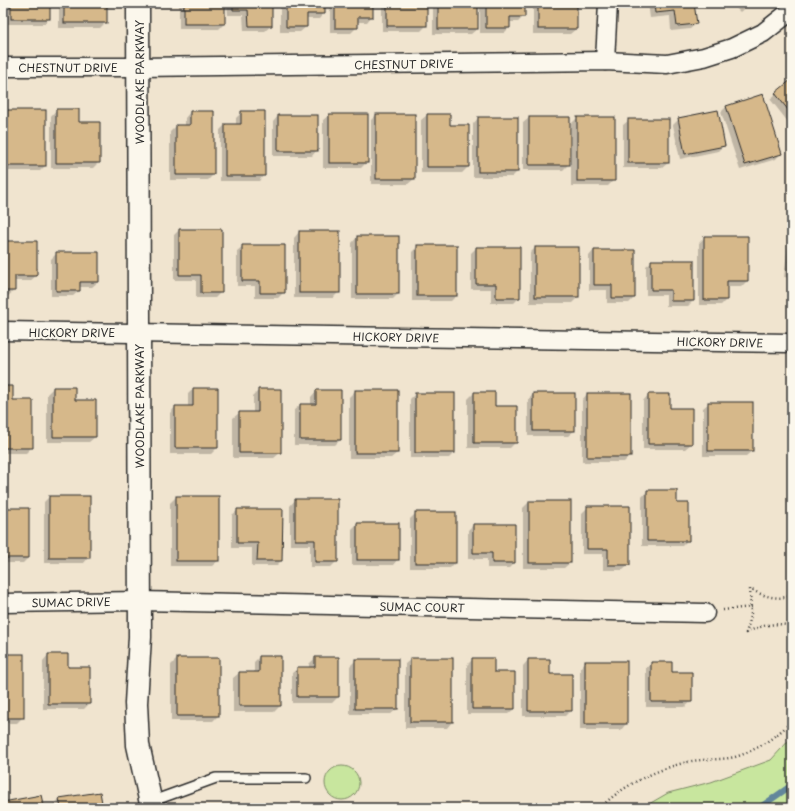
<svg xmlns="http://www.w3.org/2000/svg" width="795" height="811" viewBox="0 0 795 811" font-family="'Playpen Sans',sans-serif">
<rect width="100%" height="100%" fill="#f0e4cf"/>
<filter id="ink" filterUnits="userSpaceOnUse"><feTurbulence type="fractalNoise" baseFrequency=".025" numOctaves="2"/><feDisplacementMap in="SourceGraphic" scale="8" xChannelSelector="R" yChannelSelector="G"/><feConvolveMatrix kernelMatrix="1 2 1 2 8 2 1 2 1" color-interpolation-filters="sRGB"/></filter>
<g filter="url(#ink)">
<g fill="#c8e69e" stroke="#7a8864">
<polygon points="792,737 792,808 642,808 668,793 711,782 771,760"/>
<circle cx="342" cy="783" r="17"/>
</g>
<g fill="#0003">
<polygon points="6,3 49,3 49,18 44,24 6,24"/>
<polygon points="59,3 106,3 106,22 100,28 59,28"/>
<polygon points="179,3 224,3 224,24 219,29 179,29"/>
<polygon points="227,3 271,3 271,26 265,31 244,31 243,15 228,15"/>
<polygon points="280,3 324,3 324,13 319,19 306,19 306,27 300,32 280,32"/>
<polygon points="330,3 372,3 372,16 367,22 357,22 357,27 351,33 330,33"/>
<polygon points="382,3 426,3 426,26 421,31 382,31"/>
<polygon points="433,3 477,3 477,29 471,34 433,34"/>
<polygon points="480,3 524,3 524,16 518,22 509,22 509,28 504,33 480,33"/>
<polygon points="533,3 576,3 576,29 570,34 533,34"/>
<polygon points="648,3 693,3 696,24 690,29 671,31 670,16 650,18"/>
<polygon points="731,3 750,3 740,12"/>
<polygon points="792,81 792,127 770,99"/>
<polygon points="727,106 781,153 776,159 740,170 721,112"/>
<polygon points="56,110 78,123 99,162 93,168 51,168 51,116"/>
<polygon points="7,111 45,166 40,171 3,171 3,115"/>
<polygon points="190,112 213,175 208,180 170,180 170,132 176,126 185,126 185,118"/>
<polygon points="242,112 264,175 259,181 220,181 220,130 225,125 236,125 236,118"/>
<polygon points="329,115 367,115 367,162 361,168 323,168 323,120"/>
<polygon points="376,115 414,179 408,184 371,184 371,120"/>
<polygon points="427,115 449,115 449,126 468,126 468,167 462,173 421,173 421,120"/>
<polygon points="278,116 317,150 312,156 273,156 273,122"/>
<polygon points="478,118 517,172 512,177 473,177 473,124"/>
<polygon points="529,118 569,164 563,170 523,170 523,123"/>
<polygon points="577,118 614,118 614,180 608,186 571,186 571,124"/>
<polygon points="679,119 723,146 718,151 680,159 673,125"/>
<polygon points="629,120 668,163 662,168 623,168 623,125"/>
<polygon points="792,212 792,278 784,277"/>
<polygon points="179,230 221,292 215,298 196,298 196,280 174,280 174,235"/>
<polygon points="299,232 339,292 333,298 294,298 294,238"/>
<polygon points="357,237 398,294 393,299 352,299 352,243"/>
<polygon points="705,237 747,237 747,281 741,287 726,287 726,300 721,305 699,305 699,243"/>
<polygon points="3,242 36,276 30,281 14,281 14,291 8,296 3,296"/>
<polygon points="243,246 284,292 278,298 255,298 255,286 237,286 237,251"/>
<polygon points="418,246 456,296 451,301 412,301 412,252"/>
<polygon points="476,248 519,298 514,303 491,303 491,289 471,289 471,253"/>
<polygon points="535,248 578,248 578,297 572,303 530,303 530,253"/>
<polygon points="594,250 634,298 629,303 607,303 607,290 589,290 589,256"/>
<polygon points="57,253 98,282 92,287 79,287 79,291 73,296 51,296 51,259"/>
<polygon points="652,261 693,301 688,306 666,306 666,295 646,295 646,266"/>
<polygon points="3,387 12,401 32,447 26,453 3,453"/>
<polygon points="53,388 74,388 74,401 95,437 89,442 47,442 47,394"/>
<polygon points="193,389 217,448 211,454 170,454 170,413 175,407 188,407 188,394"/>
<polygon points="259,390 280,453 274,458 233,458 233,418 239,413 253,413 253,396"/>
<polygon points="316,391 340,440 335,445 294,445 294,410 300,405 311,405 311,397"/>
<polygon points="355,391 397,453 391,458 349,458 349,397"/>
<polygon points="474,393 494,407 516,442 510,448 468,448 468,399"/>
<polygon points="415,394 454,453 449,458 410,458 410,399"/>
<polygon points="533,394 574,431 568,436 528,436 528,400"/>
<polygon points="587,394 630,456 624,462 582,462 582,400"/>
<polygon points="648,395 669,409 691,444 685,449 643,449 643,401"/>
<polygon points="709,403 752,451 746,456 703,456 703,408"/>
<polygon points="647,491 676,504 688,540 682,546 642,546 642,497"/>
<polygon points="49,497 89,557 84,563 44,563 44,502"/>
<polygon points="176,497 218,561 212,566 170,566 170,503"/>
<polygon points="295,500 337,561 331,567 310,567 310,545 290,545 290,506"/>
<polygon points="529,502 570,563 564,568 523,568 523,508"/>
<polygon points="588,507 629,565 623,570 603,570 603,554 582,554 582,513"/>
<polygon points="3,509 28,558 23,563 3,563"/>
<polygon points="238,510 281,561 276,566 252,566 252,548 232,548 232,515"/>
<polygon points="416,513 455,563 450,568 410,568 410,519"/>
<polygon points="357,524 398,559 393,565 352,565 352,529"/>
<polygon points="473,525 514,563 509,568 487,568 487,559 468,559 468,530"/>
<polygon points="3,655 23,717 17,723 3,723"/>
<polygon points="48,655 67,668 89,704 84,709 43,709 43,661"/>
<polygon points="259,657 280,657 280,706 274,712 233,712 233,678 239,673 254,673 254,662"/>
<polygon points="315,658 338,658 338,697 332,703 292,703 292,673 298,668 309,668 309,664"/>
<polygon points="177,659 218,659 218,716 213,721 171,721 171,665"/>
<polygon points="411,659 452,722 447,728 405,728 405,664"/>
<polygon points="473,659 493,673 514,709 508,714 467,714 467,665"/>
<polygon points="356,660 397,709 391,714 350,714 350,666"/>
<polygon points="528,660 549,675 571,710 565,716 523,716 523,666"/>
<polygon points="585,662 626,662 626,724 621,730 580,730 580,668"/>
<polygon points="652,663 691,702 685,707 646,707 646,668"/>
<polygon points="59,799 102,808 54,808 54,805"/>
</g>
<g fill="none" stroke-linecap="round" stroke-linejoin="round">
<polyline stroke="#62869b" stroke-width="6" points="759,808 792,785"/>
</g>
<g fill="#d6b88a" stroke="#2b2b2b">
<rect x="11" y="3" width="39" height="16"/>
<rect x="64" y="3" width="43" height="20"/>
<rect x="184" y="3" width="41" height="21"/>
<polygon points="233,3 272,3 272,26 249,26 248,10 233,10"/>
<polygon points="286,3 325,3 325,14 307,14 307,27 286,27"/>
<polygon points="335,3 373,3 373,17 358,17 358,28 335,28"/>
<rect x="387" y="3" width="40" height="23"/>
<rect x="438" y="3" width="40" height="26"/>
<polygon points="486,3 525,3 525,17 510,17 510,28 486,28"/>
<rect x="538" y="3" width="39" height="26"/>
<polygon points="654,3 694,3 697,24 677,26 675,11 655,13"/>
<polygon points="792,79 792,115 775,93"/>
<polygon points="763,94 782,154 745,165 726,106"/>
<polygon points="56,109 79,109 79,122 100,122 100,163 56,163"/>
<rect x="6" y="110" width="40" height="56"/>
<polygon points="718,110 725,146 685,154 678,118"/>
<polygon points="190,111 214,111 214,175 176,175 176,125 190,125"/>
<polygon points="241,111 265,111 265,176 225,176 225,124 241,124"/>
<rect x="329" y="114" width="39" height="49"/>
<rect x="376" y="114" width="39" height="65"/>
<polygon points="427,114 450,114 450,125 469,125 469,167 427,167"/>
<rect x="278" y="115" width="40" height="36"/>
<rect x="478" y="117" width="40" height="55"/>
<rect x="529" y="117" width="41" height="48"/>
<rect x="577" y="117" width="38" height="64"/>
<rect x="628" y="119" width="41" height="44"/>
<polygon points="179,229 222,229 222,293 201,293 201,275 179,275"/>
<rect x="299" y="231" width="41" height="62"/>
<rect x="357" y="236" width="42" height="58"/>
<polygon points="704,236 748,236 748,281 727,281 727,300 704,300"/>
<polygon points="3,241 37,241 37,276 15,276 15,291 3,291"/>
<polygon points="792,242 792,272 789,271"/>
<polygon points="242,245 285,245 285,293 260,293 260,281 242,281"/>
<rect x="417" y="245" width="40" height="51"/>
<polygon points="476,247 520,247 520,298 496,298 496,284 476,284"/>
<rect x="535" y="247" width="44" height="50"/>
<polygon points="594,250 635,250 635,298 612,298 612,285 594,285"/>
<polygon points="56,252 99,252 99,282 80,282 80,291 56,291"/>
<polygon points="651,260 694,260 694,301 671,301 671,290 651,290"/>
<polygon points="3,386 13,386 13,400 33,400 33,448 3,448"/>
<polygon points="53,387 75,387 75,400 96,400 96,437 53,437"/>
<polygon points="193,388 218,388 218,448 175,448 175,406 193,406"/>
<polygon points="258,389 281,389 281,453 239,453 239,412 258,412"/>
<polygon points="316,390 341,390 341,440 300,440 300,404 316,404"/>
<rect x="355" y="390" width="43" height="63"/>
<polygon points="474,392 495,392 495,406 517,406 517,443 474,443"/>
<rect x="415" y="393" width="40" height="60"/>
<rect x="533" y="393" width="42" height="38"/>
<rect x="587" y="393" width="44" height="64"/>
<polygon points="648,394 670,394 670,408 692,408 692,444 648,444"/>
<rect x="708" y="402" width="45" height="49"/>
<polygon points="647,490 677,490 677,503 689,503 689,541 647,541"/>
<rect x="49" y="496" width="41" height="62"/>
<rect x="176" y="496" width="43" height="65"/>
<polygon points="295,499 338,499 338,562 315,562 315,540 295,540"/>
<rect x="529" y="501" width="42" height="62"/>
<polygon points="587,506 630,506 630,565 608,565 608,549 587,549"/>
<polygon points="3,508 29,508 29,558 5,558 5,544 3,544"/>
<polygon points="237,509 283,509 282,561 257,561 258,543 237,543"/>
<rect x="415" y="512" width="41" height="51"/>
<rect x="357" y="523" width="42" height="37"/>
<polygon points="473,524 515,524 515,563 492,563 492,553 473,553"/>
<rect x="3" y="654" width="21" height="64"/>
<polygon points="48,654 68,654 68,667 90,667 90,704 48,704"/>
<polygon points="259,656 281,656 281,706 239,706 239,672 259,672"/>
<polygon points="315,657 339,657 339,697 297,697 297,667 315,667"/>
<rect x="177" y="658" width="42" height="58"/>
<rect x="410" y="658" width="43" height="64"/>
<polygon points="472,658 494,658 494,672 515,672 515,709 472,709"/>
<rect x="355" y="659" width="43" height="50"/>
<polygon points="528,659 550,659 550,674 572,674 572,711 528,711"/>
<rect x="585" y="661" width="42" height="63"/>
<polygon points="651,662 672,662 672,672 692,672 692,702 651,702"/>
<polygon points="100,792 103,808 61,808 59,798"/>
<polygon points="41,795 44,808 3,808 3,802"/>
</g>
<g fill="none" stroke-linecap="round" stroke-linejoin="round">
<g stroke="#2b2b2b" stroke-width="12">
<polyline id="lane" points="150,802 216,778 306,778"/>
</g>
<g stroke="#2b2b2b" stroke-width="21">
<g id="street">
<polyline points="605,61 608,3"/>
<polyline points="3,67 138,67 605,61 667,64 704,57 732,48 763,33 792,10"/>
<polyline points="3,331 788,343"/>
<polyline points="3,603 140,601 705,613"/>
</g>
</g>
<g stroke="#2b2b2b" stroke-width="25">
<polyline id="secondary" points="138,3 140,637 136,703 138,745 152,808"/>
</g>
<g stroke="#2b2b2b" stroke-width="2.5" stroke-dasharray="1 3" stroke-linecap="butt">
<path d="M792 595C778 601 763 596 750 589L751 616 746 633C761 625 775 622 792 626"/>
<polyline points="723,610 752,607"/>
<path d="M600 808C624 784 659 768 692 761 706 759 721 760 735 757 756 751 777 736 792 721"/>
</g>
<use href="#lane" stroke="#fbf7ec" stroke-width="9"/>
<use href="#street" stroke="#fbf7ec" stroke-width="18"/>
<use href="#secondary" stroke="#fbf7ec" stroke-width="22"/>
</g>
</g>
<g text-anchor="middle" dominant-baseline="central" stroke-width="4" stroke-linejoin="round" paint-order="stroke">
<g font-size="11" fill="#2b2b2b" stroke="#fbf7ec">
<text transform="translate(404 64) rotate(-1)">CHESTNUT DRIVE</text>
<text x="68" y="67">CHESTNUT DRIVE</text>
<text transform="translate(139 82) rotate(-90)">WOODLAKE PARKWAY</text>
<text x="72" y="332">HICKORY DRIVE</text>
<text transform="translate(396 337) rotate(1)">HICKORY DRIVE</text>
<text transform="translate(720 342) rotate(1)">HICKORY DRIVE</text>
<text transform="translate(139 406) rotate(-90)">WOODLAKE PARKWAY</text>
<text transform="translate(71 602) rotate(-1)">SUMAC DRIVE</text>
<text transform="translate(422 607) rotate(1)">SUMAC COURT</text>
</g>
</g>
<rect width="795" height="811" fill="none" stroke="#fbf7ec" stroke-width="16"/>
<rect x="8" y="8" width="779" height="795" fill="none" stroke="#2b2b2b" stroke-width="1.5" filter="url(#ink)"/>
</svg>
